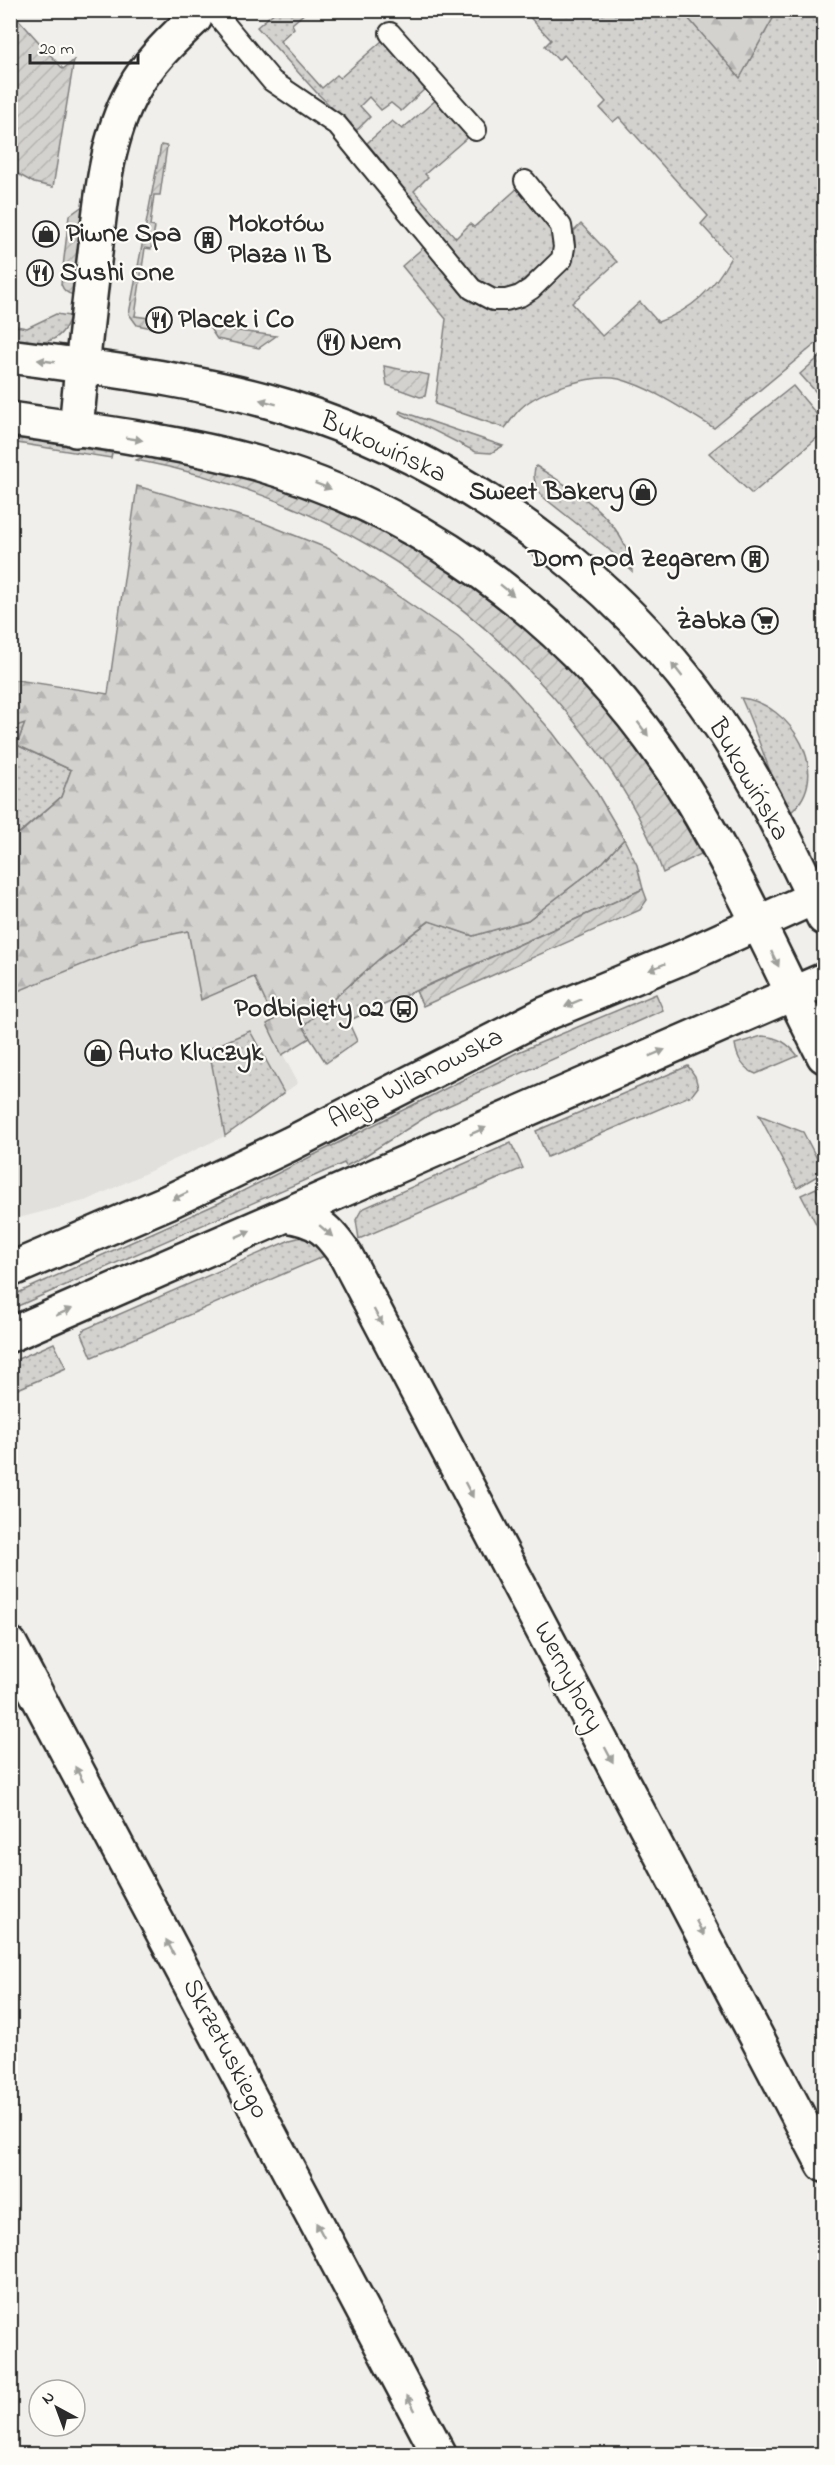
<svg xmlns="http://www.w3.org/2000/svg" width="835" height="2465" viewBox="0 0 835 2465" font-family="'Indie Flower',sans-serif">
<defs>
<pattern id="grass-dots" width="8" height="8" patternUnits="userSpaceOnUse" patternTransform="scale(1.5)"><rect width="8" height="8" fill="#d3d2cf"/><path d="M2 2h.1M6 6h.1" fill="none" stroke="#b5b4b2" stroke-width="1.8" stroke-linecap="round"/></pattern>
<pattern id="forest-firs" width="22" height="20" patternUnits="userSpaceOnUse" patternTransform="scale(1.5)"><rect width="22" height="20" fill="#d3d2cf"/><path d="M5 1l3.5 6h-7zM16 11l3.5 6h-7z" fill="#b5b4b2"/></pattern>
<pattern id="garden-furrows" width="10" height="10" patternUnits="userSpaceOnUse" patternTransform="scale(1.5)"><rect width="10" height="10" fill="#d3d2cf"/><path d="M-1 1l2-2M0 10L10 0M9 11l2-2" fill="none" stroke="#b5b4b2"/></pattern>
</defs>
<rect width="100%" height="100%" fill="#f0efeb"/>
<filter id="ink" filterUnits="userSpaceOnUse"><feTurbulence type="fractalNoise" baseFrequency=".0167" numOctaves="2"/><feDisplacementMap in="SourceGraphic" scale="12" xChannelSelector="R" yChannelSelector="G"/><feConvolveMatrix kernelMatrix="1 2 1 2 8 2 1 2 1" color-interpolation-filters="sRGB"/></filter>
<g filter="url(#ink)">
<polygon fill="#e1e0dc" points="188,931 201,1000 254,977 274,1020 267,1024 298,1083 284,1093 250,1031 209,1049 225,1136 88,1200 11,1220 10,994 140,941"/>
<g fill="url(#grass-dots)" stroke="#7f7e7d" stroke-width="1.5">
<polygon points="276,11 307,11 292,24 294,28 280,41 322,88 337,75 340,78 383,40 426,88 401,111 391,103 381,110 369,97 360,106 370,117 356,131 316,92 257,27"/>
<path d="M524 11H682L740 77 777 11H824V337L714 428C685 411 653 388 619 379 593 373 539 390 520 409 514 415 510 422 505 428L435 404 446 319 402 266 424 247C440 265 463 301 486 308 515 317 536 299 555 280 563 272 571 265 574 254 576 246 575 239 574 231L581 224 617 262 572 303 602 336 640 302 658 322C692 310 714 289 731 257L701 224 708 216 619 117 613 122 600 108 606 102 564 55 558 60 545 46 551 40Z"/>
<polygon points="437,99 470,135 425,174 428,177 414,191 456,238 470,224 474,227 520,186 554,227 555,247 551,256 517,285 507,289 493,290 481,284 367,143 392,121 402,129"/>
<path d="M56 314 70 316C61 348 37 344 11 339L10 325 27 328Z"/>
<polygon points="824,353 824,401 800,374"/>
<polygon points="793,386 824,423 824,432 752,494 709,453"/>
<polygon points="400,411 503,446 491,453 476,452 399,413"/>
<polygon points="10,437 11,437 112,453 111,458 11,442"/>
<path d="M536 466C576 492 626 519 632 571L605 546 543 497C536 488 531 477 536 466Z"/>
<path d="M741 698C791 703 835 775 790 813 769 778 759 735 741 698Z"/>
<polygon points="25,722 17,745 71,770 61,797 19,833 11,833 10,728"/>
<polygon points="624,839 637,865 643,889 348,1021 357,1041 326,1063 302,1026 379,959 430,921 473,936 528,920 603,862"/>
<polygon points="656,994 663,1010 432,1113 363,1157 346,1166 344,1163 11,1309 11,1296 219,1203 516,1053"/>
<polygon points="250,1031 284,1093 225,1136 209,1049"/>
<path d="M762 1036C778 1037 788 1043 798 1056L756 1074C743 1069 737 1058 735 1044Z"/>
<polygon points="688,1066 695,1076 698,1087 692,1095 547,1157 536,1131"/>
<polygon points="759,1115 803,1132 824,1172 797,1188"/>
<polygon points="511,1143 523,1168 359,1239 356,1220 362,1209"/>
<polygon points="816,1188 824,1206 824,1239 801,1195"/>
<polygon points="306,1236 317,1241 327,1255 92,1357 82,1334 83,1330 290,1240"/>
<polygon points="54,1343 66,1368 11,1392 11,1362"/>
</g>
<g fill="url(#forest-firs)" stroke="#7f7e7d" stroke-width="1.5">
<polygon points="682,11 777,11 740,78"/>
<polygon points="137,486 261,522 329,549 458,637 507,681 553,733 594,788 624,839 603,862 528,920 473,936 429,921 379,959 303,1026 310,1038 282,1055 267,1024 274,1020 254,977 201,1000 188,931 140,941 11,994 11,833 20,833 61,797 71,770 17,745 25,723 11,728 11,679 108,694"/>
</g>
<g fill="url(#garden-furrows)" stroke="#7f7e7d" stroke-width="1.5">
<polygon points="11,11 63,69 74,60 53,187 34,183 18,174 11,180"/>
<polygon points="161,145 167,146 160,195 154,195 150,226 155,227 151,249 145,248 135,316 156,319 161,326 157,329 137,325 129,314"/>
<path d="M84 205 74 295C67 294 63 290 61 284L69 216Z"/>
<polygon points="209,327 276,336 259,348 217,339"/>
<polygon points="384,366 429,375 425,396 420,397 387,385"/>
<path d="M144 457C193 465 243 475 290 491 472 554 612 685 701 854L663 873C643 814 608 762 568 714 455 579 309 493 136 460Z"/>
<polygon points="643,889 647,900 640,910 423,1006 416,991"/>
</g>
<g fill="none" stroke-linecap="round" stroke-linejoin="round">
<g stroke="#2b2b2b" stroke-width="24">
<g id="lane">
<polyline points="213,10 272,81 337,125 472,289 493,300 506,300 520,296 531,289 562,259 564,247 561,226 525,181"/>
<polyline points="390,33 476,130"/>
</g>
</g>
<g stroke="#2b2b2b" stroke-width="38">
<g id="street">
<path d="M76 430C81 371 88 312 95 253 101 200 106 138 133 90 148 62 173 39 195 18"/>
<path d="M286 1215C319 1220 328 1230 346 1256L824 2165"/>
<polyline points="10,1644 439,2454"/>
</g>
</g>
<g stroke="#2b2b2b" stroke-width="38">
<g id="secondary">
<path d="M10 356C102 369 196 379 285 406 476 465 646 596 747 768 776 817 799 868 824 918"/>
<path d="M10 419C92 431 176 441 256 463 437 515 591 636 689 796 740 879 780 970 824 1056"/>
<polyline points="10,1270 168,1202 290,1144 545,1014 688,955 824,893"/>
<polyline points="10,1335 824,980"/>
</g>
</g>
<use href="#lane" stroke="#fdfcf7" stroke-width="20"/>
<use href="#street" stroke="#fdfcf7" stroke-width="33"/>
<use href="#secondary" stroke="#fdfcf7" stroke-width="33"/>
</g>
<defs><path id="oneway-solid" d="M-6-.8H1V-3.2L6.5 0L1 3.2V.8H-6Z" transform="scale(1.5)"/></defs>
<g fill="#9e9e9b">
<use href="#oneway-solid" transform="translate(46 361) rotate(-172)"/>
<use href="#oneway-solid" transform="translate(268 402) rotate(-165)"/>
<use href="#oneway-solid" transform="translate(134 439) rotate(9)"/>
<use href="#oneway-solid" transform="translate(323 486) rotate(21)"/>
<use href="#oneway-solid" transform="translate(507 590) rotate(39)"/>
<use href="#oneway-solid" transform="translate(677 670) rotate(-128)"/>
<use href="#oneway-solid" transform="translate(643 729) rotate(53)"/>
<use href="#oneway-solid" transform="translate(775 959) rotate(64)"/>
<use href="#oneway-solid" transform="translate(657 967) rotate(157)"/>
<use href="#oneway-solid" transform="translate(573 1003) rotate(157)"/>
<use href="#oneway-solid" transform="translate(657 1053) rotate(-23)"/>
<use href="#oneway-solid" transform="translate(478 1131) rotate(-24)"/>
<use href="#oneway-solid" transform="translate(180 1196) rotate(154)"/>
<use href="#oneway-solid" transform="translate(326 1231) rotate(41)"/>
<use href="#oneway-solid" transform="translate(243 1234) rotate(-24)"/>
<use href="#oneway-solid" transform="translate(64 1312) rotate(-24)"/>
<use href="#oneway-solid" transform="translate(378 1317) rotate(62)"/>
<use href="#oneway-solid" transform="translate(469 1490) rotate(62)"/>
<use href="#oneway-solid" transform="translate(609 1755) rotate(62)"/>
<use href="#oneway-solid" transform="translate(79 1774) rotate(-118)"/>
<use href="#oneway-solid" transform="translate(700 1928) rotate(62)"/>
<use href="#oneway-solid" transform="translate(170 1947) rotate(-118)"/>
<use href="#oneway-solid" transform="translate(320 2230) rotate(-118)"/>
<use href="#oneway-solid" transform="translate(411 2403) rotate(-118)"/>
</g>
</g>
<defs>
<g id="shop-ring" transform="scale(1.35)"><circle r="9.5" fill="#fdfcf7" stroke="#2b2b2b" stroke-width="1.5"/><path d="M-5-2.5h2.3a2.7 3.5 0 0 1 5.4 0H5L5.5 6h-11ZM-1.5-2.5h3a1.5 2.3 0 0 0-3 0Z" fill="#2b2b2b"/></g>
<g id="building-ring" transform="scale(1.35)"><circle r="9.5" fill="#fdfcf7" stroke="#2b2b2b" stroke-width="1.5"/><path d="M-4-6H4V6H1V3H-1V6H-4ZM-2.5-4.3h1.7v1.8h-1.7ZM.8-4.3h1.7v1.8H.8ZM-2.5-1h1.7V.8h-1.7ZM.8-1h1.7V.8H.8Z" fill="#2b2b2b"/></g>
<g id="restaurant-ring" transform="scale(1.35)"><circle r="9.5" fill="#fdfcf7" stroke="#2b2b2b" stroke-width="1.5"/><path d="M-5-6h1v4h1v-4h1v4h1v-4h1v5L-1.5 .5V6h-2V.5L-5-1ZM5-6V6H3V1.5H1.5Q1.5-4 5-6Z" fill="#2b2b2b"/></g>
<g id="supermarket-ring" transform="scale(1.35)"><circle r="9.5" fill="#fdfcf7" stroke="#2b2b2b" stroke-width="1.5"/><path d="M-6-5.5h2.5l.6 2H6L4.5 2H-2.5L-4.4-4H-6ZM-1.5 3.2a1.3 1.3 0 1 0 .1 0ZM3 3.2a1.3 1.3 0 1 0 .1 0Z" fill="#2b2b2b"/></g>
<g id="bus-ring" transform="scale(1.35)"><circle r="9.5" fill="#fdfcf7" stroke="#2b2b2b" stroke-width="1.5"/><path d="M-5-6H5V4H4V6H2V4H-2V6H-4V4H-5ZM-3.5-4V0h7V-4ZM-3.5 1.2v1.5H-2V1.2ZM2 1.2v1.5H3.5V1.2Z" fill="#2b2b2b"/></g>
</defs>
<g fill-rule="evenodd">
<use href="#shop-ring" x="46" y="234"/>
<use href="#building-ring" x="208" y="240"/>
<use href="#restaurant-ring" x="40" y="273"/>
<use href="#restaurant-ring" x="159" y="320"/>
<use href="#restaurant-ring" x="331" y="342"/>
<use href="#shop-ring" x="643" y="492"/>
<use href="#building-ring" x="755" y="559"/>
<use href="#supermarket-ring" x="765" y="621"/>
<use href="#bus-ring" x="404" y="1009"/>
<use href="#shop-ring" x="98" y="1053"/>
</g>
<g text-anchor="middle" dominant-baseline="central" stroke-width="4.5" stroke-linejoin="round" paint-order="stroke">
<g font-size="27" font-weight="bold" fill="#2b2b2b" stroke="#fdfcf7" text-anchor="start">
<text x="228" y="224">Mokotów<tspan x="228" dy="31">Plaza II B</tspan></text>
<text x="66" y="234">Piwne Spa</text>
<text x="60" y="273">Sushi One</text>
<text x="178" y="320">Placek i Co</text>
<text x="350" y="342">Nem</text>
<text x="624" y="492" text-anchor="end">Sweet Bakery</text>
<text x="736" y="559" text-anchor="end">Dom pod Zegarem</text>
<text x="746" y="621" text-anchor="end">Żabka</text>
<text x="384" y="1009" text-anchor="end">Podbipięty 02</text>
<text x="118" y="1053">Auto Kluczyk</text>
</g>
<g font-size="27" fill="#2b2b2b" stroke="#fdfcf7">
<text transform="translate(383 448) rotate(25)">Bukowińska</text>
<text transform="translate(748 780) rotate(60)">Bukowińska</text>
<text transform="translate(416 1079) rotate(-27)">Aleja Wilanowska</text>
<text transform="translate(568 1677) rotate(62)">Wernyhory</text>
<text transform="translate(225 2049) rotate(62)">Skrzetuskiego</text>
</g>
</g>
<rect width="835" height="2465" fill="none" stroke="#fdfcf7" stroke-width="36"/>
<rect x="18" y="18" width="799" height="2429" fill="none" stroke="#2b2b2b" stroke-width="2" filter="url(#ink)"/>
<g transform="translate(57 2408) rotate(319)"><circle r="28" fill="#fdfcf7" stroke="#a9a8a5" stroke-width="1.5"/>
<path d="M0-4.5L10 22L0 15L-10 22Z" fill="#2b2b2b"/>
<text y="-9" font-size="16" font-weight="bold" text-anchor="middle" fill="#2b2b2b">N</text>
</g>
<path d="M30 54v9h108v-9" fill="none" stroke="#2b2b2b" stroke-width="3"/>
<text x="39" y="54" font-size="18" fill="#2b2b2b" stroke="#fdfcf7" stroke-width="4.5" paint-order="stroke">20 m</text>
</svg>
